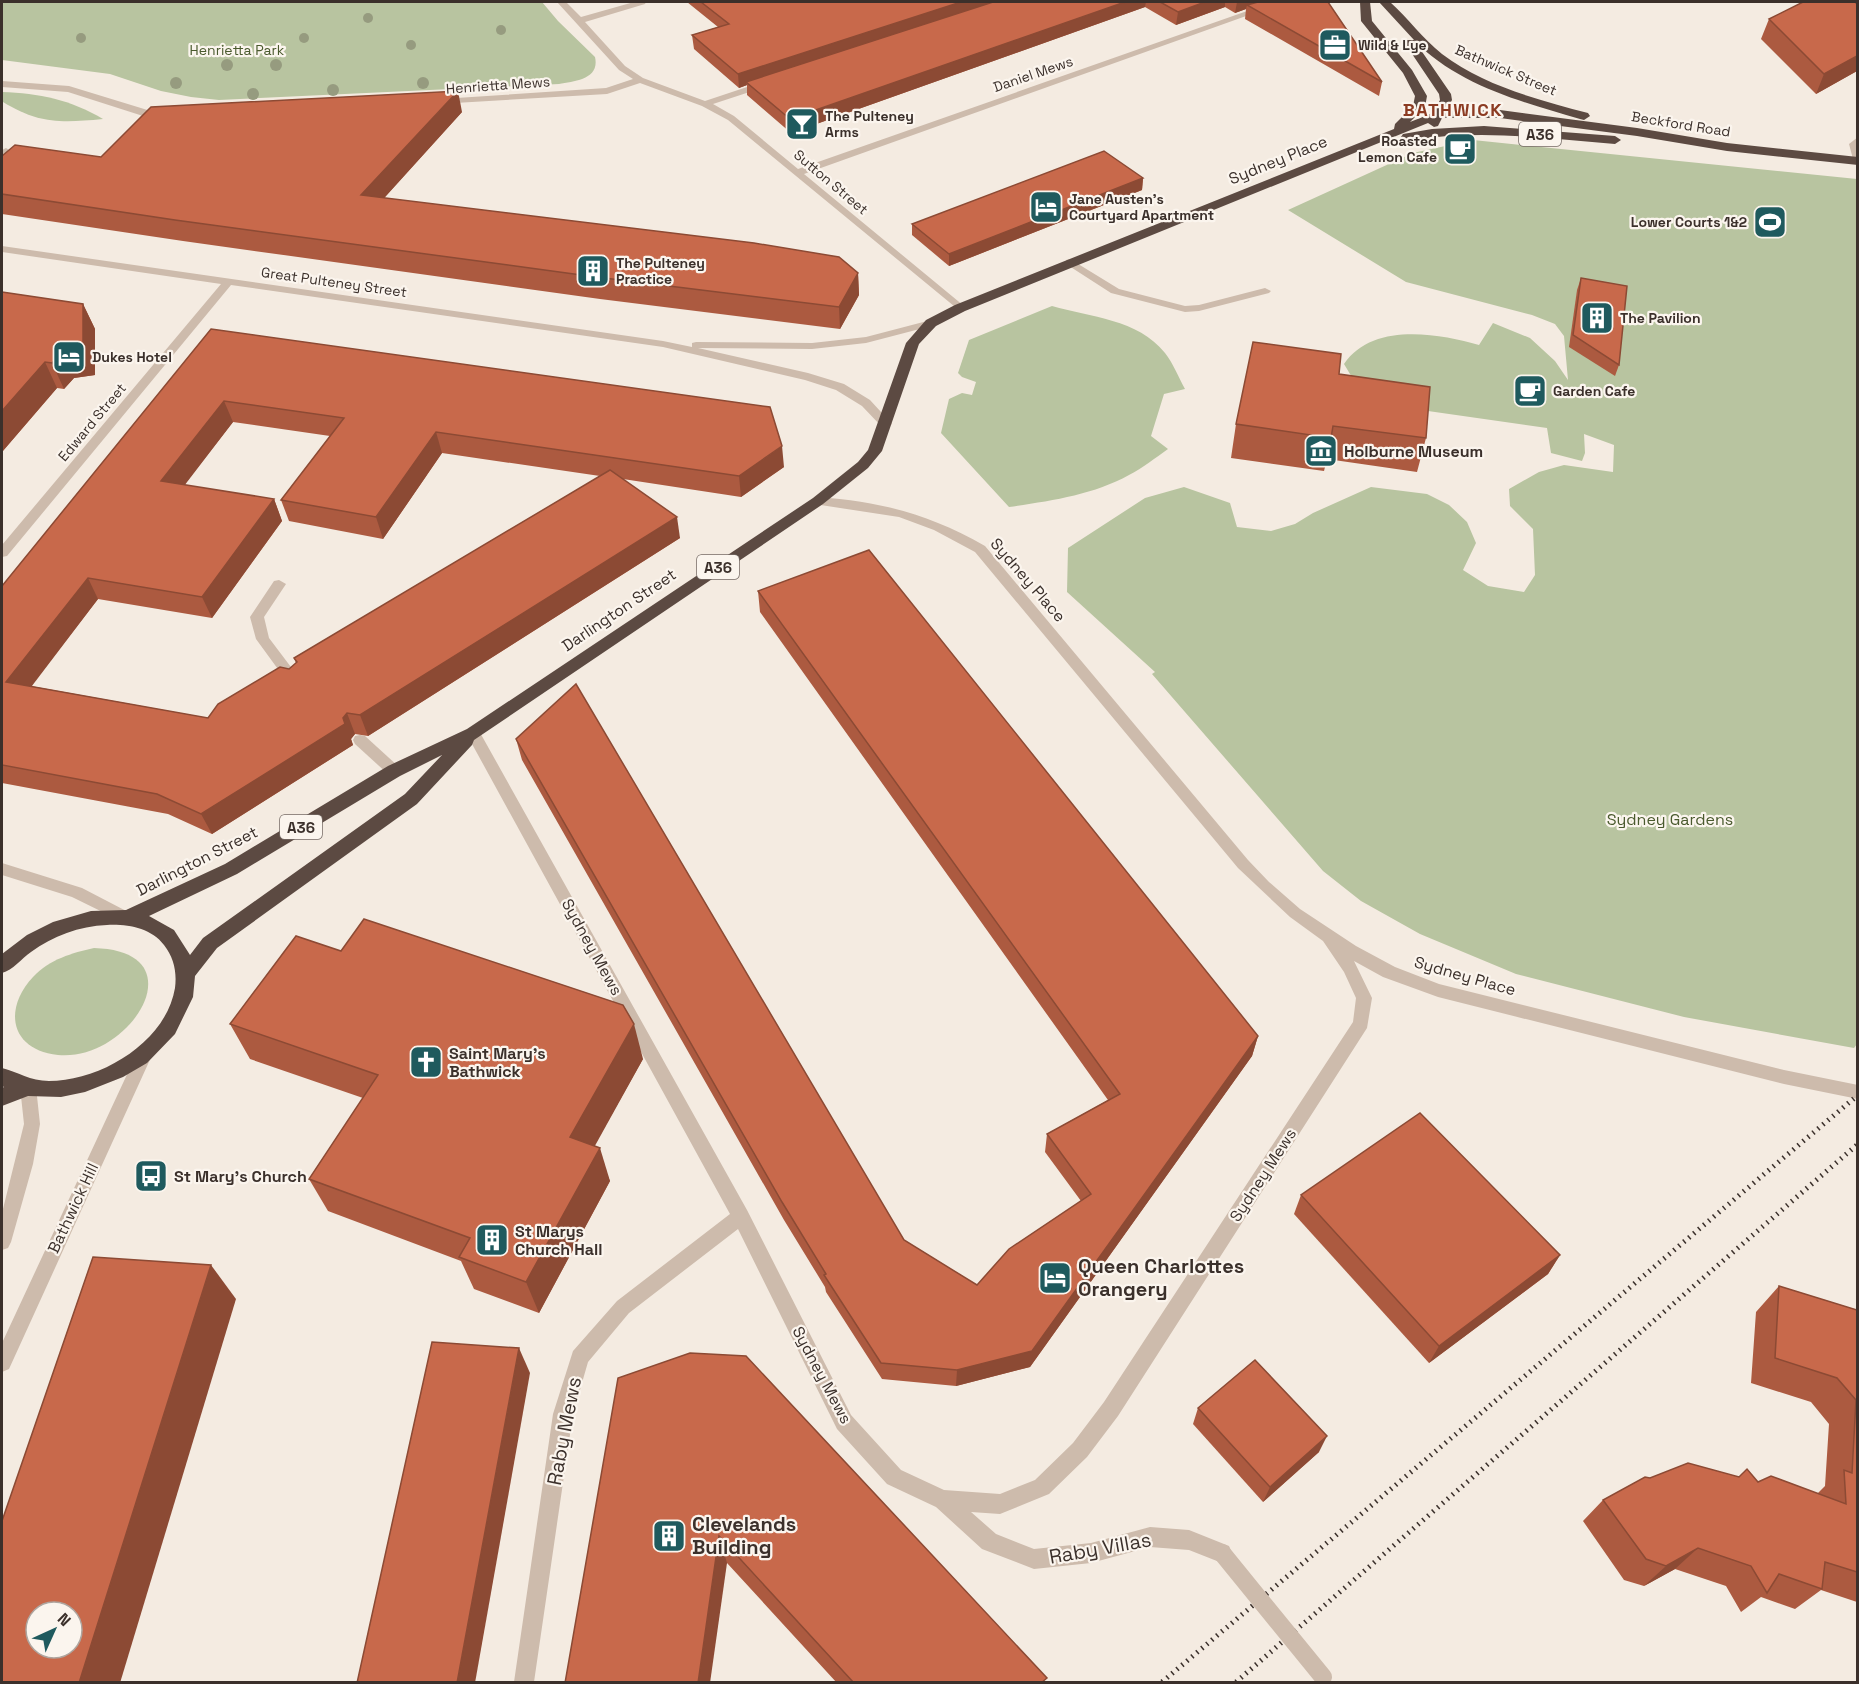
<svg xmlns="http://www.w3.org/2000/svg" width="1859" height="1684" viewBox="0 0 1859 1684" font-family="'Space Grotesk',sans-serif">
<rect width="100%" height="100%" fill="#f4ebe1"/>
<g fill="#b8c4a0">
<path d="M2 2H542L558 21 595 57C600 79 575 81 559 84L219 100 191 97 161 91 110 74 2 60Z"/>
<path d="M2 92C39 93 71 100 103 119 61 123 39 124 3 102Z"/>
<path d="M1473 140 1857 179V1044L1854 1048 1684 1017 1516 974 1420 934 1361 901 1323 871 1152 674 1155 672 1067 592 1068 548 1145 498 1184 487 1230 503 1237 527 1271 531 1295 524 1313 513 1371 487 1427 494 1449 505 1467 522 1476 543 1463 570 1488 586 1524 592 1535 575 1533 529 1510 506 1509 489 1539 472 1564 465 1613 472 1614 445 1584 434 1585 453 1582 461 1551 453 1547 428 1393 406 1363 389 1350 374 1344 364C1372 322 1438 333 1479 345L1493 323 1530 338 1555 361 1568 380 1564 336 1555 324 1532 315 1406 282 1288 210 1413 153Z"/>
<path d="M1052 306C1090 317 1138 319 1165 353 1173 363 1179 378 1185 389L1164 394 1151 436 1168 449C1155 458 1143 468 1129 475 1093 495 1050 501 1009 507L941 433 949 399 962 393 972 395 976 382 962 377 958 373 969 340Z"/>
<path d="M94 948C200 951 130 1062 58 1055 10 1050 3 1009 33 977 50 959 72 953 94 948Z"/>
</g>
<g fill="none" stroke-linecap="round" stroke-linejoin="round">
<g fill="#cdbbac" fill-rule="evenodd">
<polygon points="557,2 566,2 581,17 634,2 646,2 645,4 585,22 625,66 643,78 705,101 762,82 768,82 768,86 713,104 734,116 798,169 1273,2 1285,2 804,174 964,306 964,310 960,311 728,120 702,106 640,83 607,94 438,104 436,102 441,99 606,88 633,79 619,70"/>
<polygon points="2,81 69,86 167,116 162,119 143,116 68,92 2,87"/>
<polygon points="1858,137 1858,162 1853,159 1849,144"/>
<polygon points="6,148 11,151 2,158 2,150"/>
<polygon points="2,246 663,341 692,347 692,343 696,342 812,343 866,337 931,320 937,323 935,325 866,343 812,349 698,348 808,373 844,384 870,400 892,424 886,428 882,427 862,406 836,390 805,380 663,347 231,285 7,556 2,557 2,545 221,284 2,252"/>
<polygon points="1070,259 1119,289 1185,306 1199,305 1265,288 1271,291 1269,293 1199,311 1185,312 1111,293 1066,264 1066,260"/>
<path d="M818 497C882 502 929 514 985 546L1248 860 1269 882 1300 909 1356 946 1395 967 1439 984 1784 1070 1858 1085V1099L1784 1084 1438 997 1383 977 1354 961 1372 998 1367 1028 1118 1416 1087 1457 1049 1494 1000 1514 971 1512 996 1534 1034 1549 1091 1543 1150 1527 1189 1530 1229 1546 1232 1553 1229 1560 1222 1563 1189 1550 1150 1547 1091 1563 1034 1569 982 1549 936 1507 887 1484 837 1429 738 1229 629 1313 588 1362 573 1414 534 1682H514L553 1414 573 1351 617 1301 730 1214 466 733 468 729H478L747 1210 851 1415 901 1470 944 1490 1000 1494 1035 1480 1073 1443 1104 1402 1353 1022 1356 998 1344 972 1323 941 1290 917 1238 868 975 552 934 530 899 517 814 504 812 501 814 498Z"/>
<polygon points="279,580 286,584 264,617 269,638 303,683 296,688 291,687 256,639 250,617 274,581"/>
<polygon points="360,735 365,736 399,767 401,771 399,775 389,775 355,744 353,740 355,736"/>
<polygon points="2,863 82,888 132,914 135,918 132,922 127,924 72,897 2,875"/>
<polygon points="145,1046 151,1048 153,1053 9,1369 2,1372 2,1343 137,1053 139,1048"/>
<polygon points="28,1080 34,1082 36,1087 40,1124 33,1164 11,1242 8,1248 2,1250 2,1213 24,1124 20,1087 22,1082"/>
</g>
<g fill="#5c4a42" fill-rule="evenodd">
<path d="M1360 2H1370L1372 21 1412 70 1427 96 1425 107 1410 122 1433 113 1440 100 1439 94 1404 42 1406 40H1414L1379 2H1390C1408 18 1423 39 1442 54 1484 86 1539 100 1588 113L1590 116 1584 120 1580 119C1522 102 1457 85 1414 40L1451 94 1452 100 1446 111 1500 110 1637 128 1727 143 1858 157V165L1727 151 1637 136 1500 118H1442L1438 126 1434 127 1428 123 965 311 936 326 919 344 882 451 868 468 823 504 474 740 472 745 417 804 217 948 195 976 193 997 175 1034 147 1063 123 1077 85 1092 61 1097 28 1096 2 1106V1088L4 1087 2 1086V1068C18 1072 30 1081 49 1081 101 1081 166 1042 175 988 177 972 174 958 164 945 151 928 128 924 107 925 79 926 53 936 31 952 21 959 13 970 2 973V954L27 935 53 922 91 911 126 910 225 864 388 766 467 729 813 498 858 462 868 450 906 343 926 320 955 305 1394 129 1395 124 1413 106 1415 96 1403 73 1361 21ZM442 755 405 794 203 938 190 955 174 930 149 916 237 874 400 776Z"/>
<path d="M1484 126 1615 136 1621 140 1615 144C1545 138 1477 129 1407 141L1401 137 1403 134 1432 129Z"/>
</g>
<g stroke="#3b302b" stroke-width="5" stroke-dasharray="1.5 5" stroke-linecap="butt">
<polyline points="1162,1682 1858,1095"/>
<polyline points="1236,1682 1858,1144"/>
</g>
<polyline stroke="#cdbbac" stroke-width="18" points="1222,1553 1323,1677"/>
</g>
<g fill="#969b7f">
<circle cx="368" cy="18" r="5"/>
<circle cx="501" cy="30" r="5"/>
<circle cx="81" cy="38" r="5"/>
<circle cx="304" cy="38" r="5"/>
<circle cx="411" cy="45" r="5"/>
<circle cx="227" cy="65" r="6"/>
<circle cx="276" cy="65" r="6"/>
<circle cx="176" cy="83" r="6"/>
<circle cx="423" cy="83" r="6"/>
<circle cx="333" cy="90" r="6"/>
<circle cx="253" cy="94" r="6"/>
</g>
<g fill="#ac5a40" fill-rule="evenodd">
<polygon points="687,2 1328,2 1382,82 1379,96 1245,19 1246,9 1235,13 1225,7 1176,25 1145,7 791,133 747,95 747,85 739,88 694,49 692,35 718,27"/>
<polygon points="1803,2 1857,2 1857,71 1816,94 1761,39 1769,19"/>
<polygon points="462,112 384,198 858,273 859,295 840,329 600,299 183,241 2,214 2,156 101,157"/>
<polygon points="1143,178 1142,190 949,266 912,235 912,224"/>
<polygon points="1581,278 1619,365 1615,376 1569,347 1577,290"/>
<polygon points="2,292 83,304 95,329 95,375 74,378 64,389 57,388 2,452"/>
<path d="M211 329 784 467 741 497 623 479 680 538 368 736 355 734 351 739 353 745 212 834 168 814 2 783V586ZM233 422 330 436 281 500 289 521 383 539 442 453 600 476 294 658 296 663 289 669 208 718 31 686 98 599 212 618 282 521 274 499 184 485Z"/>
<polygon points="1339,374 1426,438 1417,472 1327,459 1324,471 1231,458 1236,424"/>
<polygon points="758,591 1258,1036 1252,1056 1030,1367 956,1386 882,1379 826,1292 825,1287 784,1220 522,760 516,739 904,1240 977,1285 1081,1201 1045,1152 1047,1134 1108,1100 760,612"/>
<polygon points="230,1024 643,1059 594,1146 610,1181 539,1313 474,1289 461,1261 328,1211 309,1179 363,1098 250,1059"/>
<polygon points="1301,1195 1560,1255 1548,1274 1429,1363 1294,1214"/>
<polygon points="1779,1286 1857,1310 1857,1602 1821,1590 1795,1609 1761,1597 1741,1612 1726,1586 1675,1569 1644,1586 1624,1580 1583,1521 1603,1500 1650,1478 1758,1482 1817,1494 1825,1486 1829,1424 1811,1402 1751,1383 1756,1312"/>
<polygon points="746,1356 1046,1683 837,1683 727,1563 565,1683"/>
<polygon points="1198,1408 1319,1452 1263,1502 1193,1424"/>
</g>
<g fill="#8c4a34">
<polygon points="961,2 1001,2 746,82 747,85 739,88 738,74"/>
<polygon points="1125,2 1146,2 1145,7 791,133 790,119"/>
<polygon points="1205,2 1225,2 1225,7 1176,25 1178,12"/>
<polygon points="1237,2 1268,2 1247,5 1246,9 1235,13"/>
<polygon points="1857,56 1857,71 1816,94 1824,74"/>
<polygon points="458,91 462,112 367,217 361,195"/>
<polygon points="1143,178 1142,190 949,266 949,254"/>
<polygon points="858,273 859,295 840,329 839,307"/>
<polygon points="83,304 95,329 95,375 74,378 64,389 52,363"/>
<polygon points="45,362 57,388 2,452 2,411"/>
<polygon points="224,401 233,422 171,503 161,481"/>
<polygon points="436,432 442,453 383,539 376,517"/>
<polygon points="782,446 784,467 741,497 739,476"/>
<polygon points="274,499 282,521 212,618 202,597"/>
<polygon points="677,517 680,538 368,736 360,715"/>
<polygon points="88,578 98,599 19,703 6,682"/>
<polygon points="347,713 355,734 351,739 353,745 212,834 201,814 343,718"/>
<polygon points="634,1024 643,1059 581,1171 570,1137"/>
<polygon points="1258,1036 1252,1056 1030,1367 956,1386 957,1370"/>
<polygon points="600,1148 610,1181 539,1313 526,1282"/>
<polygon points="1560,1255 1548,1274 1429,1363 1439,1346"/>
<polygon points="211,1265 236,1299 120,1683 79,1683"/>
<polygon points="519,1348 530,1373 475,1683 457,1683"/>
<polygon points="1327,1436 1319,1452 1263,1502 1270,1487"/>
<polygon points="719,1536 727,1563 710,1683 698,1683"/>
<polygon points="1698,1548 1675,1569 1644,1586 1666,1566"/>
</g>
<g fill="#c8694b" stroke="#8c4a34" stroke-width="1.5" fill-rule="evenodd">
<polygon points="701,2 961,2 738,74 692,35 729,24"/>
<polygon points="993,2 1125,2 790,119 746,82"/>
<polygon points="1160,2 1205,2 1178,12"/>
<polygon points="1258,2 1328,2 1382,82 1247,5"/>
<polygon points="1803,2 1855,2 1857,4 1857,56 1824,74 1769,19"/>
<polygon points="458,91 361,195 754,243 839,257 858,273 839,307 596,277 175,220 2,194 2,156 15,145 101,157 151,107"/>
<polygon points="1104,151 1143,178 949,254 912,224"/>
<polygon points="1581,278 1627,286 1619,365 1573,335"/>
<polygon points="2,292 83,304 83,349 62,353 52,363 45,362 2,411"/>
<polygon points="211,329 770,407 782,446 739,476 436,432 376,517 281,500 344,418 224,401 161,481 274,499 202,597 88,578 6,682 208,718 218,704 280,667 289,669 297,662 294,658 610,470 677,517 360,715 347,713 343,718 345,724 201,814 157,794 2,765 2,586"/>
<polygon points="1253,342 1341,354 1339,374 1430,387 1426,438 1333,426 1331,438 1236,424"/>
<polygon points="869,550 1258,1036 1032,1351 957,1370 881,1363 824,1275 826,1274 782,1202 516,739 576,684 904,1240 977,1285 1009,1249 1091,1194 1047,1134 1120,1094 758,591"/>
<polygon points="364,919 623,1005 634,1024 570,1137 600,1148 526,1282 459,1257 470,1238 309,1179 378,1075 230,1024 296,936 341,951"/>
<polygon points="1420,1113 1560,1255 1439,1346 1301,1195"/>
<path d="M93 1257 211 1265 79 1683H2V1521ZM36 1612H72V1648H36Z"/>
<polygon points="1779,1286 1857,1310 1857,1572 1825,1562 1822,1589 1779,1574 1767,1593 1751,1566 1698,1548 1666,1566 1646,1559 1603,1500 1645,1477 1650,1478 1688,1463 1739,1477 1747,1469 1758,1482 1771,1476 1846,1504 1844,1470 1852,1473 1856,1400 1837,1378 1775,1358"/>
<polygon points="432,1342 519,1348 457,1683 357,1683"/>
<polygon points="690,1353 746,1356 1047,1678 1041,1683 854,1683 719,1536 698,1683 565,1683 618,1378"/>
<polygon points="1255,1360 1327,1436 1270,1487 1198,1408"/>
</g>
<defs>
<g id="office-square" transform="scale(1.725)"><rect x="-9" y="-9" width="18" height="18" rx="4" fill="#1f5a5e" stroke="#fbf5ee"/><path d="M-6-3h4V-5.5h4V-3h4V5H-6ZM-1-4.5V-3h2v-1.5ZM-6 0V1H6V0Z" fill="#fff"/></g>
<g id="bar-square" transform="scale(1.725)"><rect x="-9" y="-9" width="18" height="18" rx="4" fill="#1f5a5e" stroke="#fbf5ee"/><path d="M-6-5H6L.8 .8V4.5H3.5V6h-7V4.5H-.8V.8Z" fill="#fff"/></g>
<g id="cafe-square" transform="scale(1.725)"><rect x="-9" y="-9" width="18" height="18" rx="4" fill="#1f5a5e" stroke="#fbf5ee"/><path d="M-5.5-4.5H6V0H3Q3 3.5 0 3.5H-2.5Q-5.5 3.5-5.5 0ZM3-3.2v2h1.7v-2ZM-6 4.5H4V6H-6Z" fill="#fff"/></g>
<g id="hotel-square" transform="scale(1.725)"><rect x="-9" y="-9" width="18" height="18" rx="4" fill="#1f5a5e" stroke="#fbf5ee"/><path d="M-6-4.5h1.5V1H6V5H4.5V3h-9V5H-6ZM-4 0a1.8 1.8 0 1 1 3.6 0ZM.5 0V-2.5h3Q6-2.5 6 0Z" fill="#fff"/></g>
<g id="stadium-square" transform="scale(1.725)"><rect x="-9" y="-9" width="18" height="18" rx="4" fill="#1f5a5e" stroke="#fbf5ee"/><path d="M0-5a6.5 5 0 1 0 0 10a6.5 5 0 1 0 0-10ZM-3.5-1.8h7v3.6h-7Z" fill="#fff"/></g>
<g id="building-square" transform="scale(1.725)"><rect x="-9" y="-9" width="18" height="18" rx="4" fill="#1f5a5e" stroke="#fbf5ee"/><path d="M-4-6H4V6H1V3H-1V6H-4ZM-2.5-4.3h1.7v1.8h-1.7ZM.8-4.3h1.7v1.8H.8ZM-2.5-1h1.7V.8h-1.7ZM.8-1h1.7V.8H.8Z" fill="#fff"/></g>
<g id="museum-square" transform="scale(1.725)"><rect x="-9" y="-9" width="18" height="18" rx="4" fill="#1f5a5e" stroke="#fbf5ee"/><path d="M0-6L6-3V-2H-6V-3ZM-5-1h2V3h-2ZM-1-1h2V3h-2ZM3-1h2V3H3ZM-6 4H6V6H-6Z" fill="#fff"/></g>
<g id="church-square" transform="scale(1.725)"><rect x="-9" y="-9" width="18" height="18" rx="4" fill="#1f5a5e" stroke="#fbf5ee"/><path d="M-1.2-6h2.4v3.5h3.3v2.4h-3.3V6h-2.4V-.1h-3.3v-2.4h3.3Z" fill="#fff"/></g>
<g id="bus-square" transform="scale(1.725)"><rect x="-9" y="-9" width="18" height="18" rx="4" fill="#1f5a5e" stroke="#fbf5ee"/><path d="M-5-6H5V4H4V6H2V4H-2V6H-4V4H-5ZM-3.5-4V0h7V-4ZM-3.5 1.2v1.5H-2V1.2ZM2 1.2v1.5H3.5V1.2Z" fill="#fff"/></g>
</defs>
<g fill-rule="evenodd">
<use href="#office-square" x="1335" y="45"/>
<use href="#bar-square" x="802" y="124"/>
<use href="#cafe-square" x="1460" y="149"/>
<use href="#hotel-square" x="1046" y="207"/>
<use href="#stadium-square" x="1770" y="222"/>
<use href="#building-square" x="593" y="271"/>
<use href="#building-square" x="1597" y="318"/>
<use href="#hotel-square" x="69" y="357"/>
<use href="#cafe-square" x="1530" y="391"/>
<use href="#museum-square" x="1321" y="451"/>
<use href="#church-square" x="426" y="1062"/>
<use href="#bus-square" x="151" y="1176"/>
<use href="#building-square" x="492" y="1240"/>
<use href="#hotel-square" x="1055" y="1278"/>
<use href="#building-square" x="669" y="1536"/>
</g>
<g text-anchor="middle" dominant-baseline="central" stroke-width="4.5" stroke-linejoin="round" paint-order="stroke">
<g font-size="14" font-weight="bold" fill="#3b302b" stroke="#fbf5ee" text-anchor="start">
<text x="1358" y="45">Wild &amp; Lye</text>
<text x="825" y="116">The Pulteney<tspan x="825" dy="16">Arms</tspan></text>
<text x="1437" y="141" text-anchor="end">Roasted<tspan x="1437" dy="16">Lemon Cafe</tspan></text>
<text x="1069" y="199">Jane Austen's<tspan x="1069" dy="16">Courtyard Apartment</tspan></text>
<text x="1747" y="222" text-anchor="end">Lower Courts 1&amp;2</text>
<text x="616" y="263">The Pulteney<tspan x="616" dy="16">Practice</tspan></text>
<text x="1620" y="318">The Pavilion</text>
<text x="92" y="357">Dukes Hotel</text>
<text x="1553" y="391">Garden Cafe</text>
</g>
<g font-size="14" fill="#4a5a2e" stroke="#fbf5ee">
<text x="237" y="50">Henrietta Park</text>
</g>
<g font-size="14" fill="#3b302b" stroke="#fbf5ee">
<text transform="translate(1506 70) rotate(23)">Bathwick Street</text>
<text transform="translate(1033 74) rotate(-19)">Daniel Mews</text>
<text transform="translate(498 85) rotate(-4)">Henrietta Mews</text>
<text transform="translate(1681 124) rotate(9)">Beckford Road</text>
<text transform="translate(831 182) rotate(40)">Sutton Street</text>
<text transform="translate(334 282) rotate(8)">Great Pulteney Street</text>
<text transform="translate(92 422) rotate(-50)">Edward Street</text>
</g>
<g fill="#fbf5ee" stroke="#756b66" stroke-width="1.5">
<rect x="1519" y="122" width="42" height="24" rx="4.5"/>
<rect x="697" y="555" width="42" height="24" rx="4.5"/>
<rect x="280" y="815" width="42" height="24" rx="4.5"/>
</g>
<g font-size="15" font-weight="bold" fill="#3b302b">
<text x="1540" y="134">A36</text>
<text x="718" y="567">A36</text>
<text x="301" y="827">A36</text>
</g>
<g font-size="16" fill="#3b302b" stroke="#fbf5ee">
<text transform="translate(1278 160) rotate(-22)">Sydney Place</text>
<text transform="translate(1028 580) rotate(49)">Sydney Place</text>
<text transform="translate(619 610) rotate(-34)">Darlington Street</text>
<text transform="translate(197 861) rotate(-27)">Darlington Street</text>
<text transform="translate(592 947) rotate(61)">Sydney Mews</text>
<text transform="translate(1465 976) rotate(16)">Sydney Place</text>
<text transform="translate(1263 1175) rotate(-57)">Sydney Mews</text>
<text transform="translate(73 1208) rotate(-65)">Bathwick Hill</text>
<text transform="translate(822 1375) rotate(62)">Sydney Mews</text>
</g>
<g font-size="16" font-weight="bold" fill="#3b302b" stroke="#fbf5ee" text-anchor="start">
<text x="1344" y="451">Holburne Museum</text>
<text x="449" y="1053">Saint Mary's<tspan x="449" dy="18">Bathwick</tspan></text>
<text x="174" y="1176">St Mary's Church</text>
<text x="515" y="1231">St Marys<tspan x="515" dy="18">Church Hall</tspan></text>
</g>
<g font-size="16" fill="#4a5a2e" stroke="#fbf5ee">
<text x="1670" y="819">Sydney Gardens</text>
</g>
<g font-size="18" font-weight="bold" letter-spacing="1.5" fill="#8c3b22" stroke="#fbf5ee">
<text x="1453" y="109">BATHWICK</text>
</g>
<g font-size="20" font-weight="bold" fill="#3b302b" stroke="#fbf5ee" text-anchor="start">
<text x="1078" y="1266">Queen Charlottes<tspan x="1078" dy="23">Orangery</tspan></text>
<text x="692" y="1524">Clevelands<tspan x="692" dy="23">Building</tspan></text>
</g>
<g font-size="20" fill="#3b302b" stroke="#fbf5ee">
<text transform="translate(564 1431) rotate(-79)">Raby Mews</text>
<text transform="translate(1100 1548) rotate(-10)">Raby Villas</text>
</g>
</g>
<rect width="1859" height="1684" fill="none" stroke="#3b302b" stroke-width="6"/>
<g transform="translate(54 1630) rotate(45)"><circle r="28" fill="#fbf5ee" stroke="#aea6a0" stroke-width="1.5"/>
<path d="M0-4.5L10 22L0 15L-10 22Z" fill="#1f5a5e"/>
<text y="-9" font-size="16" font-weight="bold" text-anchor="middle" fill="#3b302b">N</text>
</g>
</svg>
